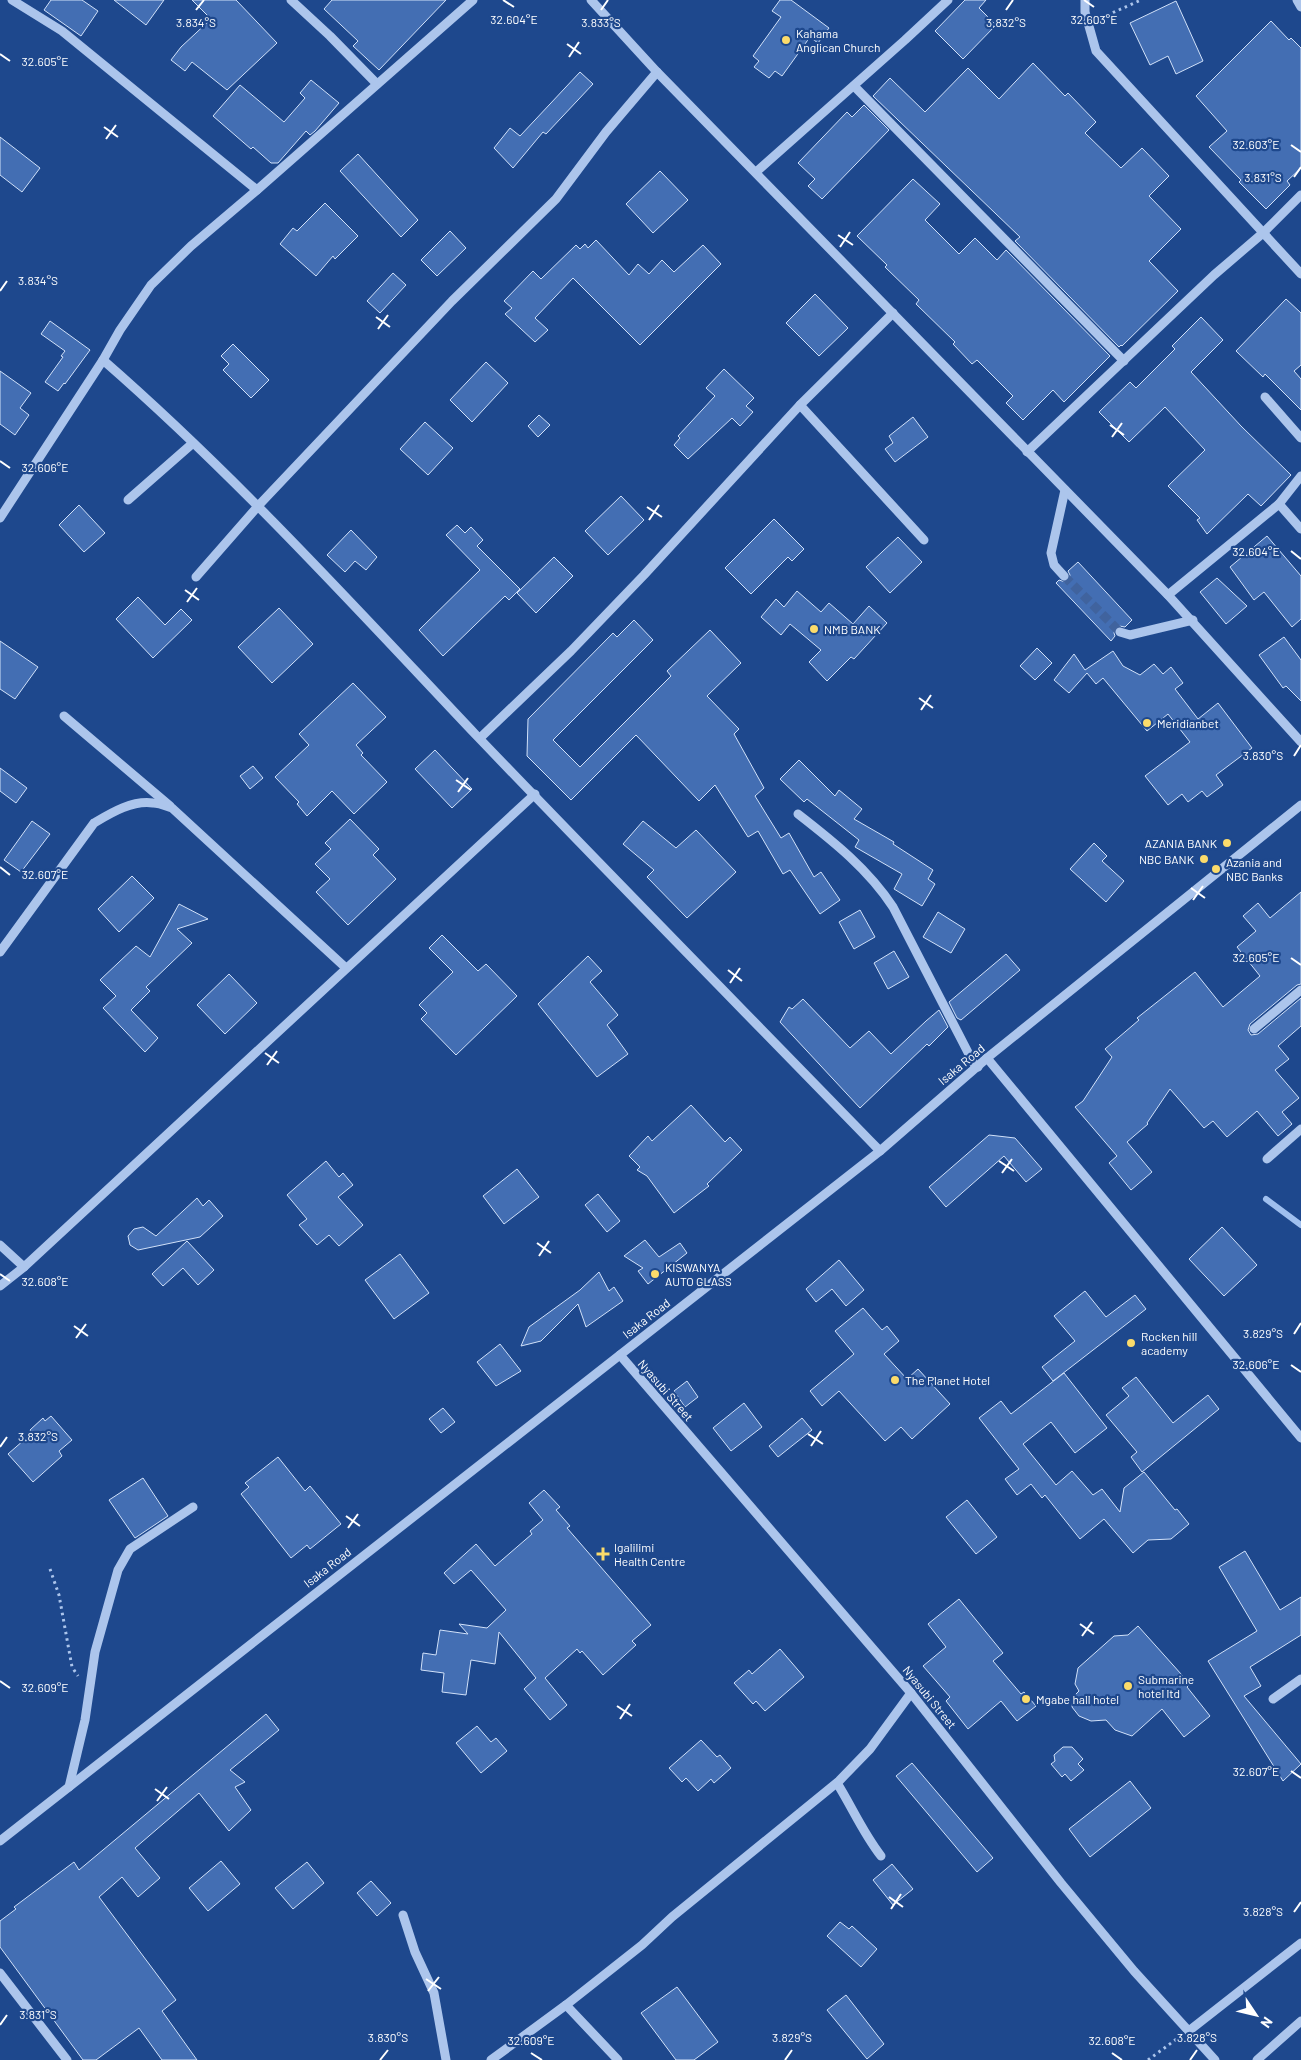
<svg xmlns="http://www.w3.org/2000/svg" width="1301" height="2060" viewBox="0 0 1301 2060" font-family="Barlow,sans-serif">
<rect width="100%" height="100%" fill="#1e488d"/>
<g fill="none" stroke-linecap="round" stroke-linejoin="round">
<polyline stroke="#9fbfee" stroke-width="6" points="1266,1199 1301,1225"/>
</g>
<g fill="#436eb3" stroke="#d1e1f9">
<polygon points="51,0 82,0 98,11 81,36 44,10"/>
<polygon points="114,0 164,0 146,25"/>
<polygon points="192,0 236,0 277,43 227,90 192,62 185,71 171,60 181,47 211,19"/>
<polygon points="332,0 446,0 379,70 353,46 358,41 324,9"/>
<polygon points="780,0 791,0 829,28 818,43 810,37 782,76 775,71 769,78 754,67 759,61 753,56 781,17 772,11"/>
<polygon points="965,0 986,0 979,8 996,25 963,59 935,31"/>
<polygon points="1176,1 1203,61 1176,74 1168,56 1150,65 1130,23"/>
<polygon points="1271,21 1289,40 1291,38 1301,48 1301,168 1287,181 1290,185 1266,209 1239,182 1241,180 1209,147 1227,131 1196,96"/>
<polygon points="1033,63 1065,96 1068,93 1096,122 1085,133 1121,168 1142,148 1169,176 1149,196 1181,229 1149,261 1178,291 1122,346 1121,345 1119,347 1015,241 1020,237 873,96 890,78 925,112 968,68 999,99"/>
<polygon points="580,72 593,84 546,134 543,132 513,168 494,148 510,128 520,136"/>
<polygon points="311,80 339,103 315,131 310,135 306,131 278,163 271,163 253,147 251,149 213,116 240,85 284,122 305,98 300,93"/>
<polygon points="864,105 889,130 822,199 808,186 815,179 798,163 847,112 852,117"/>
<polygon points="0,137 40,168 22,192 0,175"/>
<polygon points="358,154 418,220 401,237 340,171"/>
<polygon points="660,171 688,200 653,233 626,204"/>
<polygon points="913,179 940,204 925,220 959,254 975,238 997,260 1006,250 1110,356 1064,402 1053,390 1023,420 1006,403 1013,396 977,360 972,364 953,344 955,342 916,304 919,300 885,267 887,265 857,236"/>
<polygon points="325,203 358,236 335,259 333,256 316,276 280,244 293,228 297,231"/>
<polygon points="450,231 466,248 437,276 421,260"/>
<polygon points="596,240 629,275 638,264 649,274 662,260 674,272 703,245 721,264 640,345 573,278 535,318 548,330 535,342 505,314 512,308 504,301 533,271 541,279 576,245 580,249 585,244 588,248"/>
<polygon points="393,273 406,285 380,313 367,301"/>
<polygon points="815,294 848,328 819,356 786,323"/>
<polygon points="1286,299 1301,313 1301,365 1294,371 1301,379 1301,410 1265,374 1263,377 1236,351"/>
<polygon points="1201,317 1223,340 1191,372 1241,426 1291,475 1261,506 1248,494 1207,534 1197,520 1200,518 1168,486 1205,450 1165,407 1129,442 1099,412 1130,382 1136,388 1175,349 1172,346"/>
<polygon points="50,321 90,350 65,384 64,383 58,391 45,382 63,357 61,356 65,351 41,334"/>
<polygon points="233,344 269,380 251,398 223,370 229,364 221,356"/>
<polygon points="486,362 508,383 472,422 450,400"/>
<polygon points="724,369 754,398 746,406 753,412 740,426 732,418 688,459 674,445 680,438 678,436 715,396 706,388"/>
<polygon points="0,371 31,393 20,408 29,415 15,435 0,424"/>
<polygon points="539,415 550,425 538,437 528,426"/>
<polygon points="913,417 928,437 895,462 885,449 893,443 889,436"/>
<polygon points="425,422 453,448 428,475 400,449"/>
<polygon points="621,496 644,520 608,555 585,531"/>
<polygon points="79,505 105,533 84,552 59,525"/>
<polygon points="774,519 804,549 792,561 788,557 751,594 725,568"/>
<polygon points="457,525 465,533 471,527 483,540 477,546 520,589 509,600 505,596 443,656 419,630 480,570 446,535"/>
<polygon points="351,530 377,557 366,570 355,561 345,572 327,555"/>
<polygon points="1267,536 1301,576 1301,619 1292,627 1264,592 1254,600 1230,567"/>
<polygon points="898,537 922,562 890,593 866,567"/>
<polygon points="554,557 573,576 536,613 517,593"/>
<polygon points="1078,562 1132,620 1125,627 1119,626 1115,628 1114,633 1115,636 1111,641 1056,583 1059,580 1065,582 1069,580 1070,575 1068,571"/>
<polygon points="1217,578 1247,606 1226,624 1200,592"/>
<polygon points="797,591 821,612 829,603 853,624 869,606 887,623 854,659 851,657 827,681 809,662 821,650 790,624 781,635 761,617 776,599 784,607"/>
<polygon points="138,597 165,625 181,609 192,620 153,658 116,619"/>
<polygon points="279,608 313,644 272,683 238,647"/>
<polygon points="634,620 653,640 553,740 580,767 671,676 667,671 710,630 741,663 707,696 739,729 734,734 764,788 755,796 781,838 789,833 814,877 821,872 840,900 820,914 790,870 783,874 758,831 748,837 715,785 699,801 636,735 571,800 527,756 528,719 613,633 617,637"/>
<polygon points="1284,637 1301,660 1301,701 1286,686 1283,688 1259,655"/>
<polygon points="0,641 38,667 15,699 0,689"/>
<polygon points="1037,648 1052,663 1035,680 1020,666"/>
<polygon points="1113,651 1123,666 1140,675 1154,664 1163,674 1171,667 1183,683 1175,689 1198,719 1218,703 1252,748 1216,775 1223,785 1207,797 1202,791 1188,802 1182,794 1168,805 1145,776 1190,742 1168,714 1147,731 1103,678 1096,684 1087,673 1069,693 1054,680 1074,654 1085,670"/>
<polygon points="353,683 386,717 356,745 363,753 361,755 387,782 354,814 332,791 307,816 297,804 299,802 275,777 309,745 299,734"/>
<polygon points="435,750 472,789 452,808 415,769"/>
<polygon points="799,760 835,796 839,790 862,809 854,819 894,842 893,844 933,870 928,879 935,884 922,906 894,889 902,874 855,847 859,840 807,799 804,802 780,779"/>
<polygon points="253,766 263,778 250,789 240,776"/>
<polygon points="0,768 27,788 16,803 0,791"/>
<polygon points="350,819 379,849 373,855 396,879 348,925 316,892 330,879 315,864 331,849 325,843"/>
<polygon points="32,821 50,834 21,872 4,860"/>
<polygon points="643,821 676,848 696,830 736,872 687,918 647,877 654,870 623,844"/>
<polygon points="1094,843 1107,856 1102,861 1124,881 1106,902 1070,869"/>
<polygon points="132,876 154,898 119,932 98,909"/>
<polygon points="1301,892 1301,984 1297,985 1250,1024 1248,1030 1251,1035 1258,1034 1301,998 1301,1026 1278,1046 1289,1059 1275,1070 1299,1098 1282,1112 1292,1124 1278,1136 1257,1111 1227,1137 1213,1121 1204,1128 1170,1089 1147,1123 1148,1124 1127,1142 1152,1172 1131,1190 1109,1163 1117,1156 1075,1107 1083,1101 1112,1057 1105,1049 1139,1020 1137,1018 1195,972 1223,1007 1260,976 1237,947 1256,931 1243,916 1258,903 1270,918"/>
<polygon points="179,904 208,919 177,929 192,943 146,987 150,991 131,1010 158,1038 145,1052 103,1008 116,996 100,980 136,946 150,957"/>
<polygon points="860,910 875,937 854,949 839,922"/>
<polygon points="938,912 965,929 951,953 923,937"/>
<polygon points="442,935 478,971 486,964 517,996 456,1055 421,1019 427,1013 419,1005 453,972 429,948"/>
<polygon points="894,951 909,977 888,989 874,963"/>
<polygon points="1006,954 1020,970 961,1020 957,1018 949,1002"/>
<polygon points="588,956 602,971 590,982 618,1015 607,1025 628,1054 597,1077 538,1004"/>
<polygon points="229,974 257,1003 225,1034 197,1005"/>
<polygon points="803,999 850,1048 869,1031 891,1054 926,1021 939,1010 948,1027 929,1046 927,1044 860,1108 780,1022 789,1007 792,1009"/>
<polygon points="691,1105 725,1142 730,1137 742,1150 707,1184 709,1186 674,1213 647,1176 637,1170 640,1167 629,1156 648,1136 652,1141"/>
<polygon points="989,1135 1015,1138 1042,1169 1026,1182 1004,1156 946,1207 929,1187"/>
<polygon points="326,1161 339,1177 343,1173 353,1185 338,1197 363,1225 339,1246 329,1235 317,1245 299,1225 307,1219 287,1195"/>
<polygon points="517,1169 539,1197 504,1224 483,1196"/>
<polygon points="598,1194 620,1221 607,1232 585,1205"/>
<polygon points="197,1198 203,1206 209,1200 223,1216 200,1237 138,1250 130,1245 128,1236 134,1229 143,1227 156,1236"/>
<polygon points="1222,1227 1257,1265 1224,1296 1189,1259"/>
<polygon points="645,1240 659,1257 680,1243 687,1253 648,1284 638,1271 643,1268 624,1256"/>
<polygon points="187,1241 214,1270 198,1285 183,1268 163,1286 152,1274"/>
<polygon points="400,1254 429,1293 394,1319 365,1280"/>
<polygon points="839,1260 864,1290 846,1306 832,1289 816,1302 806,1289"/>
<polygon points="599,1272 609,1291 614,1287 623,1301 586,1327 578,1304 541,1341 521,1346 529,1327 580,1290"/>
<polygon points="1085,1291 1106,1317 1135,1295 1146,1309 1053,1381 1042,1367 1075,1341 1054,1316"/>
<polygon points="863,1308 882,1330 887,1326 899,1341 884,1354 907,1379 918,1369 950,1404 912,1439 901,1427 885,1441 839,1391 822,1406 810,1391 854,1354 835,1331"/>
<polygon points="500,1344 521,1371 496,1386 477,1362"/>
<polygon points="1064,1373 1107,1428 1075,1453 1051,1422 1023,1444 1056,1485 1072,1471 1093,1495 1102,1489 1120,1512 1124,1488 1144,1472 1175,1510 1177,1509 1189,1524 1171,1539 1148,1540 1133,1553 1104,1519 1080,1539 1045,1495 1042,1498 1031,1484 1017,1495 1005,1479 1019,1469 979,1418 1001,1401 1011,1414"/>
<polygon points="1136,1377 1173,1423 1208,1395 1219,1409 1142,1472 1131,1457 1137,1452 1106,1415 1129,1396 1122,1388"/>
<polygon points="687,1381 698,1397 685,1407 674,1391"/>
<polygon points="744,1403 762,1427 731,1451 713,1428"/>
<polygon points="443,1408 455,1422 441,1433 429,1419"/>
<polygon points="51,1416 72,1440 59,1451 62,1456 33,1482 8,1454 32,1433 30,1430 43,1418 45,1421"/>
<polygon points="802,1418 812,1430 778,1457 769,1446"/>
<polygon points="278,1457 305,1491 310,1486 341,1524 310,1549 307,1545 291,1558 241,1494 249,1487 245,1483"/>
<polygon points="143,1478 168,1516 135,1538 109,1500"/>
<polygon points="544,1490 560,1507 556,1510 570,1526 567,1528 651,1625 632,1641 636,1645 603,1675 582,1651 580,1653 577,1649 545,1678 567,1705 550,1720 524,1689 536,1678 499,1632 495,1664 471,1660 466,1695 442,1692 444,1673 421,1670 423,1653 436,1655 440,1630 468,1634 459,1624 487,1628 506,1610 471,1570 454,1584 444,1573 476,1544 495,1566 532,1534 530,1531 543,1520 529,1503"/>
<polygon points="967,1500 997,1537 976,1554 946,1517"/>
<polygon points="1245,1551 1280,1610 1301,1597 1301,1635 1250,1667 1261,1686 1244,1696 1301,1764 1283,1781 1208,1661 1257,1631 1219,1567"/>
<polygon points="959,1599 1003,1653 993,1661 1021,1694 1024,1692 1036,1706 1017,1721 1001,1701 968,1729 946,1701 950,1697 923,1666 946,1647 928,1624"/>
<polygon points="1138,1626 1190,1684 1187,1687 1210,1716 1184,1737 1162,1709 1132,1736 1115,1730 1106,1720 1091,1721 1079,1716 1072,1707 1073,1697 1079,1691 1075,1684 1078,1668 1114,1636 1128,1635"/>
<polygon points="780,1649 804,1677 765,1711 756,1701 753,1704 734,1683 749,1670 752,1674"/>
<polygon points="266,1714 279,1730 230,1770 245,1782 235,1787 251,1810 229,1831 199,1793 135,1848 160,1878 138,1897 122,1877 99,1897 176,2000 162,2011 197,2060 162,2060 139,2028 96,2060 83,2060 0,1947 0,1921 16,1909 14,1907 74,1862 79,1870"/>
<polygon points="477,1726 491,1742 496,1738 507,1751 481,1773 456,1743"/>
<polygon points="701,1740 717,1757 720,1755 731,1768 714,1783 711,1779 698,1791 686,1778 682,1782 669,1768"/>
<polygon points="1063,1747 1072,1747 1083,1759 1078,1764 1084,1770 1071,1781 1065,1774 1062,1777 1051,1764 1055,1761 1054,1755"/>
<polygon points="912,1763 993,1858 977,1872 896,1776"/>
<polygon points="1130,1781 1151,1808 1090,1857 1069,1829"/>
<polygon points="221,1861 240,1884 208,1911 189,1888"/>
<polygon points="307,1862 324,1883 293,1909 275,1888"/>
<polygon points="892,1864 913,1889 893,1905 873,1880"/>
<polygon points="371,1881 391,1903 377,1916 357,1893"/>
<polygon points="840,1922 849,1929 852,1926 877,1949 861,1967 827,1936"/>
<polygon points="677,1987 718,2042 694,2060 676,2060 641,2013"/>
<polygon points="846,1995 884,2044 867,2059 827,2010"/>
</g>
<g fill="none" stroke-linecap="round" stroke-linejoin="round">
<polyline stroke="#40639e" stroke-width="9" stroke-dasharray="9 4.5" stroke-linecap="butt" points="1064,576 1120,632"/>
<g stroke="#acc5ec" stroke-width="3" stroke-dasharray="2.5 4" stroke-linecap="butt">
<polyline points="1101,18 1141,0"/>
<polyline points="50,1569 59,1595 72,1667 78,1676"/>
<polyline points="1148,2060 1178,2038"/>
</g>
<g stroke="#acc5ec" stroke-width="9">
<polyline points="12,0 62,31 257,190"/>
<polyline points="291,0 330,36 377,84"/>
<polyline points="591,0 657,72 1168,595 1301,742"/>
<polyline points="1085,0 1085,12 1096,51 1301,274"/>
<polyline points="1297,0 1301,7"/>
<polyline points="854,86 1124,361"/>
<polyline points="756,172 905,40 948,0"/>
<path d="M103 360C236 476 355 607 476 735 609 874 745 1012 880 1151"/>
<polyline points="1265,397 1301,438"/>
<polyline points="800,405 924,540"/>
<polyline points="1027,452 1214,275 1263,233 1301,195"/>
<polyline points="128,500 193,443"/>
<polyline points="1279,504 1301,529"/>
<polyline points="0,518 103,360 120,330 151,285 191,246 257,190 473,0"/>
<polyline points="1064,576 1054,565 1051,553 1065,490"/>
<polyline points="196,577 259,505 452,301 556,199 606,132 657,72"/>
<polyline points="1168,595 1279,504 1301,476"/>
<polyline points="1120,632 1130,635 1193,620"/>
<polyline points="64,716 170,806"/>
<polyline points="480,738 571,651 644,575 800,405 893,313"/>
<path d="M798 814C834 842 868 869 893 907L974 1064 978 1067"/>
<path d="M0 952 94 823C111 813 132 800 153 803 159 803 166 806 172 808L346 968"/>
<polyline points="1254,1029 1301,990"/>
<polyline points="987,1058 1301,1438"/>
<polyline points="1267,1159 1301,1129"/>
<polyline points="0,1245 24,1267"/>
<polyline points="0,1286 24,1267 535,794"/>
<polyline points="620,1355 911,1693 1061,1883 1134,1971 1215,2060"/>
<polyline points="1273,1699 1301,1679"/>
<path d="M837 1783C852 1807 863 1833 881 1856"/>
<polyline points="69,1787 85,1720 95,1652 118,1570 130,1549 193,1507"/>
<polyline points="0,1841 880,1151 987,1058 1301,805"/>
<polyline points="403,1915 415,1952 434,1993 446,2060"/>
<polyline points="0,1973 67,2060"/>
<polyline points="566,2005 618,2060"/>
<polyline points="1190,2030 1301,1943"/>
<polyline points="491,2060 566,2005 642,1945 672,1917 839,1781 870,1749 911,1693"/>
<polyline points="1257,2060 1301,2021"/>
</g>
</g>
<path fill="none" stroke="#fff" stroke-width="2" d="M503 0 514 7M1084 0 1094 7M196 10 204 0M601 10 608 0M1006 10 1013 0M567 44 581 54M0 54 10 61M569 57 579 42M104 127 118 137M106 139 116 125M1291 145 1301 152M1294 177 1301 167M838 235 853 245M840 247 850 232M0 291 7 281M376 317 390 327M378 329 388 315M1110 425 1124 435M1112 437 1122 423M0 461 10 468M647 507 662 517M649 520 659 505M1291 551 1301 559M185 590 199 600M187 602 197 588M919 698 933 708M921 710 931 695M1294 756 1301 745M456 780 471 790M458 792 468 778M0 867 10 875M1191 888 1205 898M1193 900 1203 886M1291 958 1301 965M728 970 742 981M730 983 740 968M265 1053 279 1063M267 1065 277 1051M999 1161 1014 1171M1002 1173 1012 1159M537 1243 551 1253M539 1256 549 1241M0 1274 10 1281M74 1326 88 1336M1294 1334 1301 1323M76 1338 86 1324M1291 1365 1301 1372M808 1434 823 1444M811 1446 821 1431M0 1447 7 1437M346 1516 360 1526M348 1528 358 1514M1080 1624 1094 1634M1082 1636 1092 1622M0 1681 10 1688M617 1706 632 1716M620 1719 630 1704M1291 1771 1301 1778M155 1789 169 1799M157 1801 167 1787M889 1897 903 1907M891 1909 901 1894M1294 1912 1301 1902M426 1979 441 1989M428 1991 439 1977M0 2025 7 2015M531 2053 542 2060M1112 2053 1122 2060M380 2060 388 2050M785 2060 792 2050M1190 2060 1197 2050"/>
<g fill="#fbdb6b" stroke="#1e488d" stroke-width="2">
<circle cx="786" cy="40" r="5"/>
<circle cx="814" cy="629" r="5"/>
<circle cx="1147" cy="723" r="5"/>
<circle cx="1227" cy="843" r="5"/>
<circle cx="1204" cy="859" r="5"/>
<circle cx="1216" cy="869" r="5"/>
<circle cx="655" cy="1274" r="5"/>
<circle cx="1131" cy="1343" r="5"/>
<circle cx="895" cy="1380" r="5"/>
<path d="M600.5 1546.5h5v5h5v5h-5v5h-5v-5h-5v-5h5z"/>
<circle cx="1128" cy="1686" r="5"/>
<circle cx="1026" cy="1699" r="5"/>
</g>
<g text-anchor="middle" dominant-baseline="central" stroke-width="4.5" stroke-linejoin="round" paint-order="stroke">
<g font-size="12" fill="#fff" stroke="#1e488d" text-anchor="start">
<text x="796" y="33">Kahama<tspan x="796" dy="14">Anglican Church</tspan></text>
<text x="824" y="629">NMB BANK</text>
<text x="1157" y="723">Meridianbet</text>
<text x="1217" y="843" text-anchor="end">AZANIA BANK</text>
<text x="1194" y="859" text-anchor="end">NBC BANK</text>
<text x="1226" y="862">Azania and<tspan x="1226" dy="14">NBC Banks</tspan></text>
<text x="665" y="1267">KISWANYA<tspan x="665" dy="14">AUTO GLASS</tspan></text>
<text x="1141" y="1336">Rocken hill<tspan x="1141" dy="14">academy</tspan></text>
<text x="905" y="1380">The Planet Hotel</text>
<text x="614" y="1547">Igalilimi<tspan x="614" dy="14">Health Centre</tspan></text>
<text x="1138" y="1679">Submarine<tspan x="1138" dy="14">hotel ltd</tspan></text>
<text x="1036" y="1699">Mgabe hall hotel</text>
</g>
<g font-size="12" fill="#fff" stroke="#1e488d">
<text transform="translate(961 1064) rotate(-40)">Isaka Road</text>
<text transform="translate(646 1318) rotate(-38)">Isaka Road</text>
<text transform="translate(666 1390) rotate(49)">Nyasubi Street</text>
<text transform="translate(327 1567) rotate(-38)">Isaka Road</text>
<text transform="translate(930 1697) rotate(51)">Nyasubi Street</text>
</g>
</g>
<g font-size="12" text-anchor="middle" fill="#fff" stroke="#1e488d" stroke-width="4.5" stroke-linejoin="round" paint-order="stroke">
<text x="514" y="24">32.604°E</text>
<text x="1094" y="24">32.603°E</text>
<text x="196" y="27">3.834°S</text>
<text x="601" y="27">3.833°S</text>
<text x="1006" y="27">3.832°S</text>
<text x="45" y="66">32.605°E</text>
<text x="1256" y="149">32.603°E</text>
<text x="1263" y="182">3.831°S</text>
<text x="38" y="285">3.834°S</text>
<text x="45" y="472">32.606°E</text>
<text x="1256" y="556">32.604°E</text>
<text x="1263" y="760">3.830°S</text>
<text x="45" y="879">32.607°E</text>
<text x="1256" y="962">32.605°E</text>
<text x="45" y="1286">32.608°E</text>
<text x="1263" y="1338">3.829°S</text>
<text x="1256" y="1369">32.606°E</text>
<text x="38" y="1441">3.832°S</text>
<text x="45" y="1692">32.609°E</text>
<text x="1256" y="1776">32.607°E</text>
<text x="1263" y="1916">3.828°S</text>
<text x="38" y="2019">3.831°S</text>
<text x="388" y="2042">3.830°S</text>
<text x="792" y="2042">3.829°S</text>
<text x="1197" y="2042">3.828°S</text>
<text x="531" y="2045">32.609°E</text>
<text x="1112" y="2045">32.608°E</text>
</g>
<g transform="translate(1256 2015) rotate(125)" stroke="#1e488d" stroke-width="4" paint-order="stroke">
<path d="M0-4L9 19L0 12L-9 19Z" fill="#ffffff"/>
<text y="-8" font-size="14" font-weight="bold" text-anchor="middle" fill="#ffffff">N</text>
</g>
</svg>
